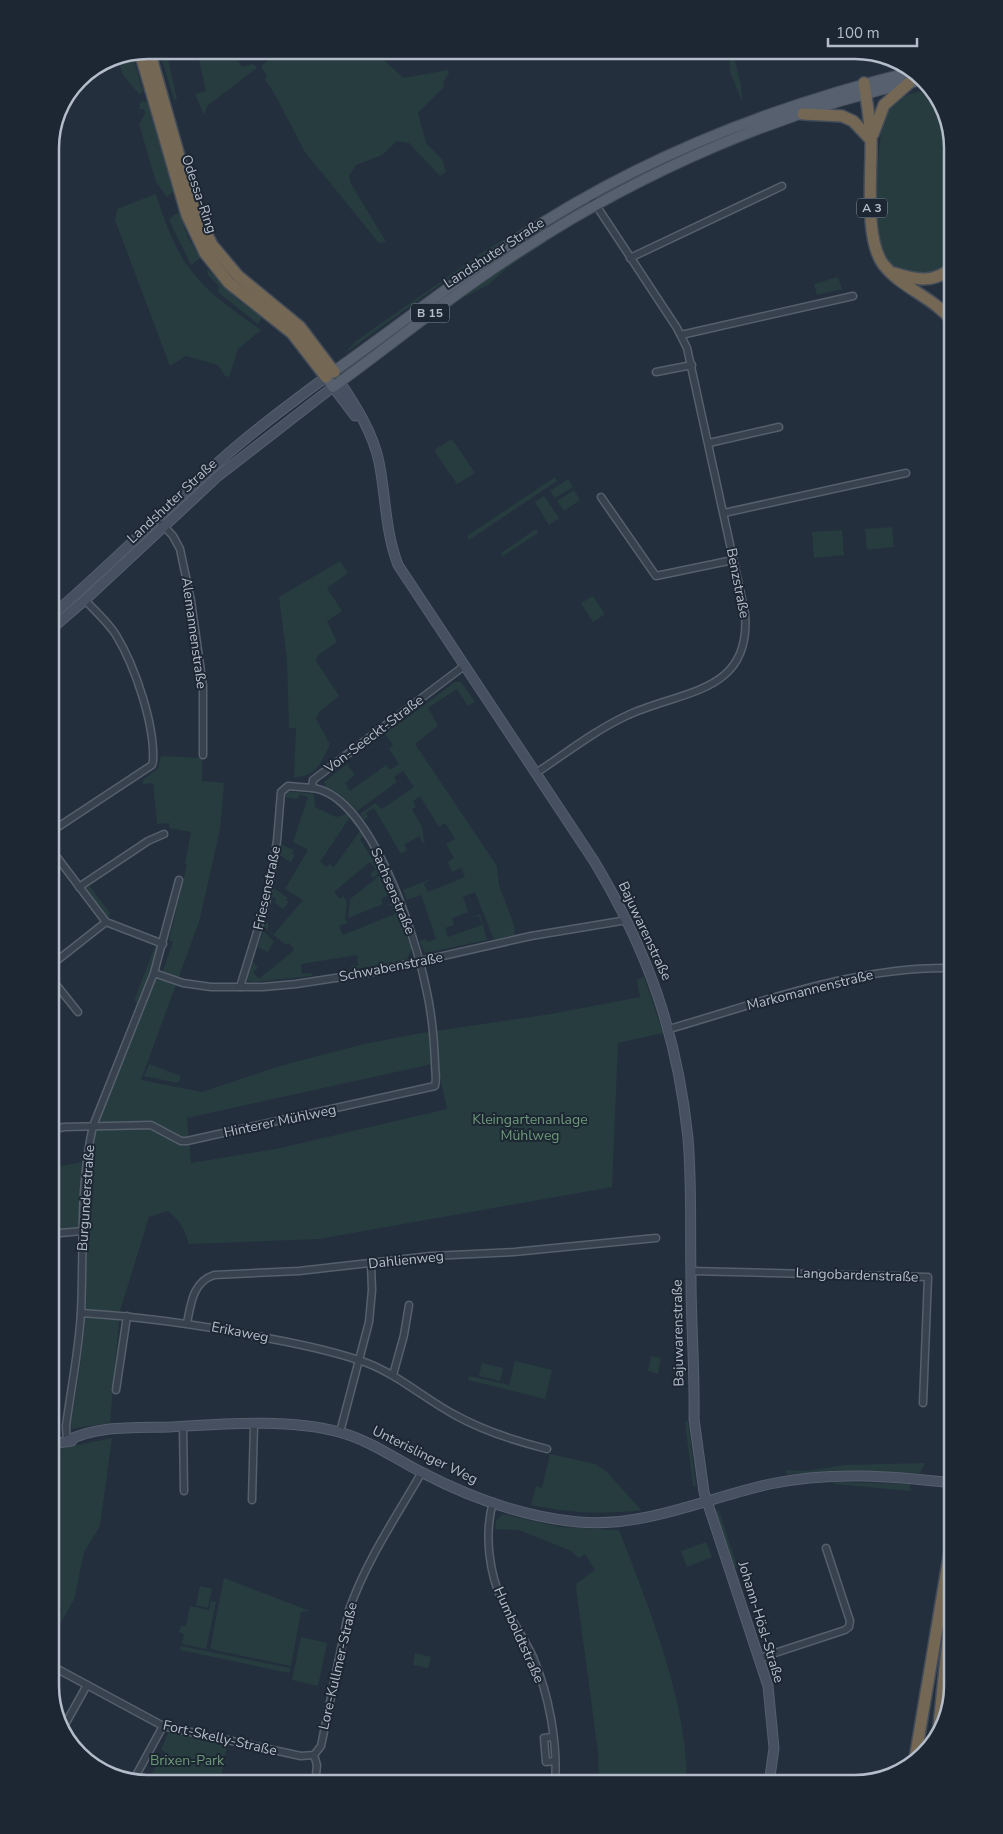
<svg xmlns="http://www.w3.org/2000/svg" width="1003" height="1834" viewBox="0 0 1003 1834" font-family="'Nunito Sans',sans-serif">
<rect width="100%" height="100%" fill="#242f3e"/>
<g fill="#263c3f" fill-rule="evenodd">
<polygon points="159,50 166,50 177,99 174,100"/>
<polygon points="232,50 242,67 253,64 257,68 207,106 204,115 195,94 206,91 197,51"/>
<polygon points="291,50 375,51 403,78 448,70 449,73 443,82 444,87 418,113 426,143 442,159 446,172 440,176 409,143 397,141 382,155 356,165 349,176 350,182 386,242 379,243 305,152 274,93 265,79 267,76 261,66 274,56 285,55"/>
<polygon points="729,50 732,50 741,85 742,101 730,72"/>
<polygon points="132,53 143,92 139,94 123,75 117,56"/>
<path d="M929 89 945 110 953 147V260L950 265 923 277C910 273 894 271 886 259 873 238 875 134 887 112 895 96 914 93 929 89Z"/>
<polygon points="141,101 147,102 173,191 167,197 156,182 139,124 145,114 144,109 139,109"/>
<path d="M156 194C179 269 198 286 261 330L238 349 229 377 225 376 218 365 186 356 170 366 115 220 117 209Z"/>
<polygon points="567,201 453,275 344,354 356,341 483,252"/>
<polygon points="572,210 573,212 523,242 352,367 350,364 483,266"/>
<polygon points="179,213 188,237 200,258 191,265 169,220 174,215"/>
<polygon points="557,235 507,268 488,285 464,297 402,343 401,342 410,331 524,253"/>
<polygon points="207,269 238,300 262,317 258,324 218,292 219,286 208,275"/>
<polygon points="838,277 842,289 817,295 814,284"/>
<polygon points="452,439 475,473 457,484 434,450"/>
<polygon points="555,477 557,481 469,540 467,536"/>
<polygon points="568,479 573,487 555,498 550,491"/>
<polygon points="574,490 580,500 564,511 557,501"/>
<polygon points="544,496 559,518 549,525 535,502"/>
<polygon points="154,526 155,529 50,624 50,620"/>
<polygon points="892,527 894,547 867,550 865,529"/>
<polygon points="536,529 538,533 503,556 501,553"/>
<polygon points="842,530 844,555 814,558 812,532"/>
<path d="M340 561 348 573 327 588 342 611 327 621 337 642 318 655 316 661 339 696 319 712 316 719 330 744C322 761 316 778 294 777L296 728H289L287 660 279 597Z"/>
<polygon points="593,596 605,614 593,622 581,603"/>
<polygon points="455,682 461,682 475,702 468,706 457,689 428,708 438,726 415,744 497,866 499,885 515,928 514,935 494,940 475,892 463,897 468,912 452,918 454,925 445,928 448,937 482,925 479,916 472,917 480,914 487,940 425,953 419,941 426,939 428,942 436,939 422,897 421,895 407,900 403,890 431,879 424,884 428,892 465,877 461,868 452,872 448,862 454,858 446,844 455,839 445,823 439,827 420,796 413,801 416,807 412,809 422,827 425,846 419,836 404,845 407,850 401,854 374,808 366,813 368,817 364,820 360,814 375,803 382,809 414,787 403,771 394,777 397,782 357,811 341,795 326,787 324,782 347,764 355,775 345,783 350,791 386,765 390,770 399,764 389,749 393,745 385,734"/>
<path d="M161 756 202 758V781L224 783 220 830 199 922 141 1080 202 1092 280 1066 364 1044 416 1034 551 1014 640 997 637 980 644 976 663 1033 618 1043 612 1187 319 1239 189 1244C185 1231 180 1220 168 1211L149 1217 120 1311 110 1423 70 1429C76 1392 83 1355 85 1318 87 1256 82 1193 95 1131L154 982 163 970 173 942 169 940 187 865 185 864 191 832 170 828 169 823 157 824 153 783 143 784V780L158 768ZM437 1063 447 1109 276 1149 191 1163 187 1118Z"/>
<polygon points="287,791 314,794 315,807 336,817 347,814 350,817 320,862 327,867 329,864 334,867 360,831 364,836 360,839 374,862 377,860 382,870 373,878 370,874 376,869 370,862 334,892 340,899 343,896 347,902 345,918 347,923 339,926 343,935 395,914 392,905 385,906 396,901 412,948 407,959 352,970 351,966 358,965 357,955 301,964 302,974 312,973 312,976 253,982 247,980 253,961 258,968 253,972 259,979 294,950 289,943 286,945 264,927 266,920 269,926 267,929 274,934 303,900 285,889 308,850 293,842 308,797 300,794 298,799 284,797"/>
<polygon points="281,844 294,850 292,853 295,855 291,862 279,855"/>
<polygon points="383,873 385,876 380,879 388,896 381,899 383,904 348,918 350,899"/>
<polygon points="88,884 110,913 108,918 86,891"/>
<polygon points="274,888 288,898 286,900 289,902 283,909 275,903 276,898 272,897"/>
<polygon points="263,931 274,941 268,952 258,947"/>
<polygon points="155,946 159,947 137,1003 134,1001"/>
<polygon points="149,1064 181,1076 178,1083 144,1076"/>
<polygon points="82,1162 79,1227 50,1231 50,1168"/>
<polygon points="651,1356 661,1358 658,1374 648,1371"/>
<polygon points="515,1361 552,1370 545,1399 468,1380 469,1376 509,1385"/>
<polygon points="482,1363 503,1368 500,1381 479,1376"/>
<polygon points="687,1420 689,1427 696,1486 693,1486 685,1423"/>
<polygon points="112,1438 100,1526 84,1552 74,1600 50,1641 50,1628 62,1608 53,1603 50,1607 50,1451"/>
<path d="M550 1454 595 1464 607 1472 641 1510C601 1515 570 1513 531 1505L536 1486 542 1488Z"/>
<polygon points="925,1463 920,1473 846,1471 786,1474 786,1470 808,1471 844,1465"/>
<polygon points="833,1482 910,1484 911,1491 834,1484"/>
<polygon points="716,1511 719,1511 738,1569 733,1565"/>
<path d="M503 1514 560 1527 619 1530C649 1608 687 1699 687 1784H599L598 1752 576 1588 577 1583 595 1570 585 1554 579 1558 571 1551 519 1530 495 1529 496 1521Z"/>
<polygon points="706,1542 712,1557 687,1567 681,1551"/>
<polygon points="224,1578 310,1611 301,1612 291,1666 210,1649"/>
<polygon points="200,1586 212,1589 208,1608 196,1605"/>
<polygon points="211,1601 216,1602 206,1649 182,1644 184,1634 179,1632 181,1626 186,1626 190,1606 209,1610"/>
<polygon points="301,1637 327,1643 318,1686 292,1680"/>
<polygon points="181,1646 290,1668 289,1673 180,1650"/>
<polygon points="415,1653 431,1657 428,1668 413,1665"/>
<polygon points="169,1731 227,1745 220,1784 142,1784 149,1773 152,1773 165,1752 161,1750"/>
</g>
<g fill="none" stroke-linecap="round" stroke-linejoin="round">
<g stroke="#565f6c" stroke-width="9">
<g id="street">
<polyline points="630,258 782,186"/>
<polyline points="681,335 853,296"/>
<polyline points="656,372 692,365"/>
<polyline points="709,443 779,427"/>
<polyline points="601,497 656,576 733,560"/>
<polyline points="724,513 906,473"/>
<polyline points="162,524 173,536 180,549 191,601 203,686 203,755"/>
<path d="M536 773C565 754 594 731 626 716 680 690 752 695 745 613L687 348 677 328 590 196"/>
<path d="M50 829 58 827 152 765 153 761C155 725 135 666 116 635 108 622 95 611 85 600"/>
<polyline points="50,848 106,922 163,944"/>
<polyline points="79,887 148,841 164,834"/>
<polyline points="50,966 106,922"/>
<polyline points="154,973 183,983 211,987 263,987 296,984 368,973 531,936 627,920"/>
<polyline points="50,977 78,1012"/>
<polyline points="240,987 266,903 277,841 281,792 288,786 312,788 313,780 464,666"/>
<path d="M669 1029C763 1002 855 966 953 968"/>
<polyline points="50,1114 57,1128"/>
<path d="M50 1130 64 1127 151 1125 181 1141H187L435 1086C437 1079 435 1071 435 1063 434 1038 432 1013 426 988 416 938 371 794 312 788"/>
<polyline points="50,1234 82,1231"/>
<polyline points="691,1271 928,1277 923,1403"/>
<path d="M81 1313C146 1317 208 1326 272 1339 304 1345 337 1352 367 1363 400 1376 425 1399 455 1415 484 1431 515 1441 547 1449"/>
<path d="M187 1323C191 1303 193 1282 214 1275L299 1271 431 1256 514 1252 656 1238"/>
<polyline points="393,1375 404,1335 409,1305"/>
<polyline points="116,1390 127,1316"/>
<polyline points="183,1426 184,1491"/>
<polyline points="340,1432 369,1322 372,1290 371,1264"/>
<path d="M67 1441 66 1426C71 1388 79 1350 81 1312 84 1250 79 1187 93 1126L154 973 179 880"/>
<polyline points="252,1500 254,1425"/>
<path d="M493 1502C484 1534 489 1574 503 1603 512 1621 524 1638 533 1657 549 1695 558 1743 555 1784"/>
<polyline points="760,1658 845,1630 849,1627 850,1621 826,1548"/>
<polyline points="50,1665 163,1726 301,1756 314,1755"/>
<polyline points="62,1730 87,1685"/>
<polyline points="552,1737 544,1738 546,1762 554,1761"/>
<path d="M314 1755 321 1746 349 1610C366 1561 396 1517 422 1472"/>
<polyline points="314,1755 317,1765 315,1784"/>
<polyline points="133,1781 163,1726"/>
</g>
</g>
<g stroke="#565f6c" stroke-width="11">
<g id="secondary">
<path d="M340 382C356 406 373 433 379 462 386 497 385 531 398 565L594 861C648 951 677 1033 688 1138 692 1184 690 1232 691 1278 691 1325 695 1372 694 1419L704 1492 768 1686 774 1748 769 1784"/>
<path d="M50 617C106 569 158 516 213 467 248 435 287 406 326 377"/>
<polyline points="50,630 85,600 217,477 333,387 355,416"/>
<path d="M67 1441C97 1425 136 1428 170 1427 221 1424 290 1418 339 1432 369 1440 394 1458 421 1472 469 1497 524 1517 578 1522 645 1528 706 1498 770 1484 830 1471 893 1476 953 1483"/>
<polyline points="50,1444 72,1441"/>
</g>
</g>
<g stroke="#414a57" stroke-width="12">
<path id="primary" d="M915 71C775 105 637 159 516 240 451 284 390 332 326 377L333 387C396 341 457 291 523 249 643 171 782 110 922 80"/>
</g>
<g stroke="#434c59" stroke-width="14">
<g id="highway">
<polyline points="149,50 194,209 212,245 238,276 300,327 334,372"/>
<polyline points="140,52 187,215 205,253 229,283 292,333 326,377"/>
<path d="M864 83C867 102 870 121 871 140 872 173 864 238 883 264 902 289 934 297 953 322"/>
<polyline points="803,114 842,116 853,121 871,140"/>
<polyline points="873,134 884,105 909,83"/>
<path d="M894 273C915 280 936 284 953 266"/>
<polyline points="938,1735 953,1592"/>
<polyline points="915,1759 953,1533"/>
</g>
</g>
<use href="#street" stroke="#38414e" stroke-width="6"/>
<use href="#secondary" stroke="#465061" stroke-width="9"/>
<use href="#primary" stroke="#56606e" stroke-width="10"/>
<use href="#highway" stroke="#746855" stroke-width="11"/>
</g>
<g text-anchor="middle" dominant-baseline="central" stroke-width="4" stroke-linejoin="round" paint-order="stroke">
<g fill="#1d2633" stroke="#878f9c" stroke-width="1">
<rect x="857" y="198.5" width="30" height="19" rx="4"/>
<rect x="411" y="303.5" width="38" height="19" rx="4"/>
</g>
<g font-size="12" font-weight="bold" fill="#b4bcc9">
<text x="872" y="208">A 3</text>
<text x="430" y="313">B 15</text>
</g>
<g font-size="14" fill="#b4bcc9" stroke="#1d2633">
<text transform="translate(199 194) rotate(71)">Odessa-Ring</text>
<text transform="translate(494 253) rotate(-33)">Landshuter Straße</text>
<text transform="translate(172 501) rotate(-43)">Landshuter Straße</text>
<text transform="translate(738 583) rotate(79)">Benzstraße</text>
<text transform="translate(194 633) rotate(82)">Alemannenstraße</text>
<text transform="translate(374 734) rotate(-37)">Von-Seeckt-Straße</text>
<text transform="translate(267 888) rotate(-78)">Friesenstraße</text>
<text transform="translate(393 891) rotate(67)">Sachsenstraße</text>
<text transform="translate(645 931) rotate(65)">Bajuwarenstraße</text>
<text transform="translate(391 967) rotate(-11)">Schwabenstraße</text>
<text transform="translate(810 990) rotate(-14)">Markomannenstraße</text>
<text transform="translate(280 1121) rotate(-12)">Hinterer Mühlweg</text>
<text transform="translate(86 1198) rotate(-86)">Burgunderstraße</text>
<text transform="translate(406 1260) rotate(-6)">Dahlienweg</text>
<text transform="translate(857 1275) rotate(2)">Langobardenstraße</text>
<text transform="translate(240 1332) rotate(11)">Erikaweg</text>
<text transform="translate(678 1333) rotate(-91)">Bajuwarenstraße</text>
<text transform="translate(425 1455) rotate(26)">Unterislinger Weg</text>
<text transform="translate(761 1622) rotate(73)">Johann-Hösl-Straße</text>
<text transform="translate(519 1635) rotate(66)">Humboldtstraße</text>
<text transform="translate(338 1666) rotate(-77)">Lore-Kullmer-Straße</text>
<text transform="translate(220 1738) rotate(13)">Fort-Skelly-Straße</text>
</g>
<g font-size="14" fill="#6b9a76" stroke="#1d2633">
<text x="530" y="1119">Kleingartenanlage<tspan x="530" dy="16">Mühlweg</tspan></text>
<text x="187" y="1760">Brixen-Park</text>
</g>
</g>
<path d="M0 0H1003V1834H0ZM148 59H855A89 89 0 0 1 944 148V1686A89 89 0 0 1 855 1775H148A89 89 0 0 1 59 1686V148A89 89 0 0 1 148 59Z" fill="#1d2633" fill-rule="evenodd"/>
<path fill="none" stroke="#b4bcc9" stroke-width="2.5" d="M148 59H855A89 89 0 0 1 944 148V1686A89 89 0 0 1 855 1775H148A89 89 0 0 1 59 1686V148A89 89 0 0 1 148 59Z"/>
<path d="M828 38v8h89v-8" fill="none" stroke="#b4bcc9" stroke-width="2.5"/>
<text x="836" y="38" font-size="15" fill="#b4bcc9" stroke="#1d2633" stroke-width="4" paint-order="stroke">100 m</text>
</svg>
